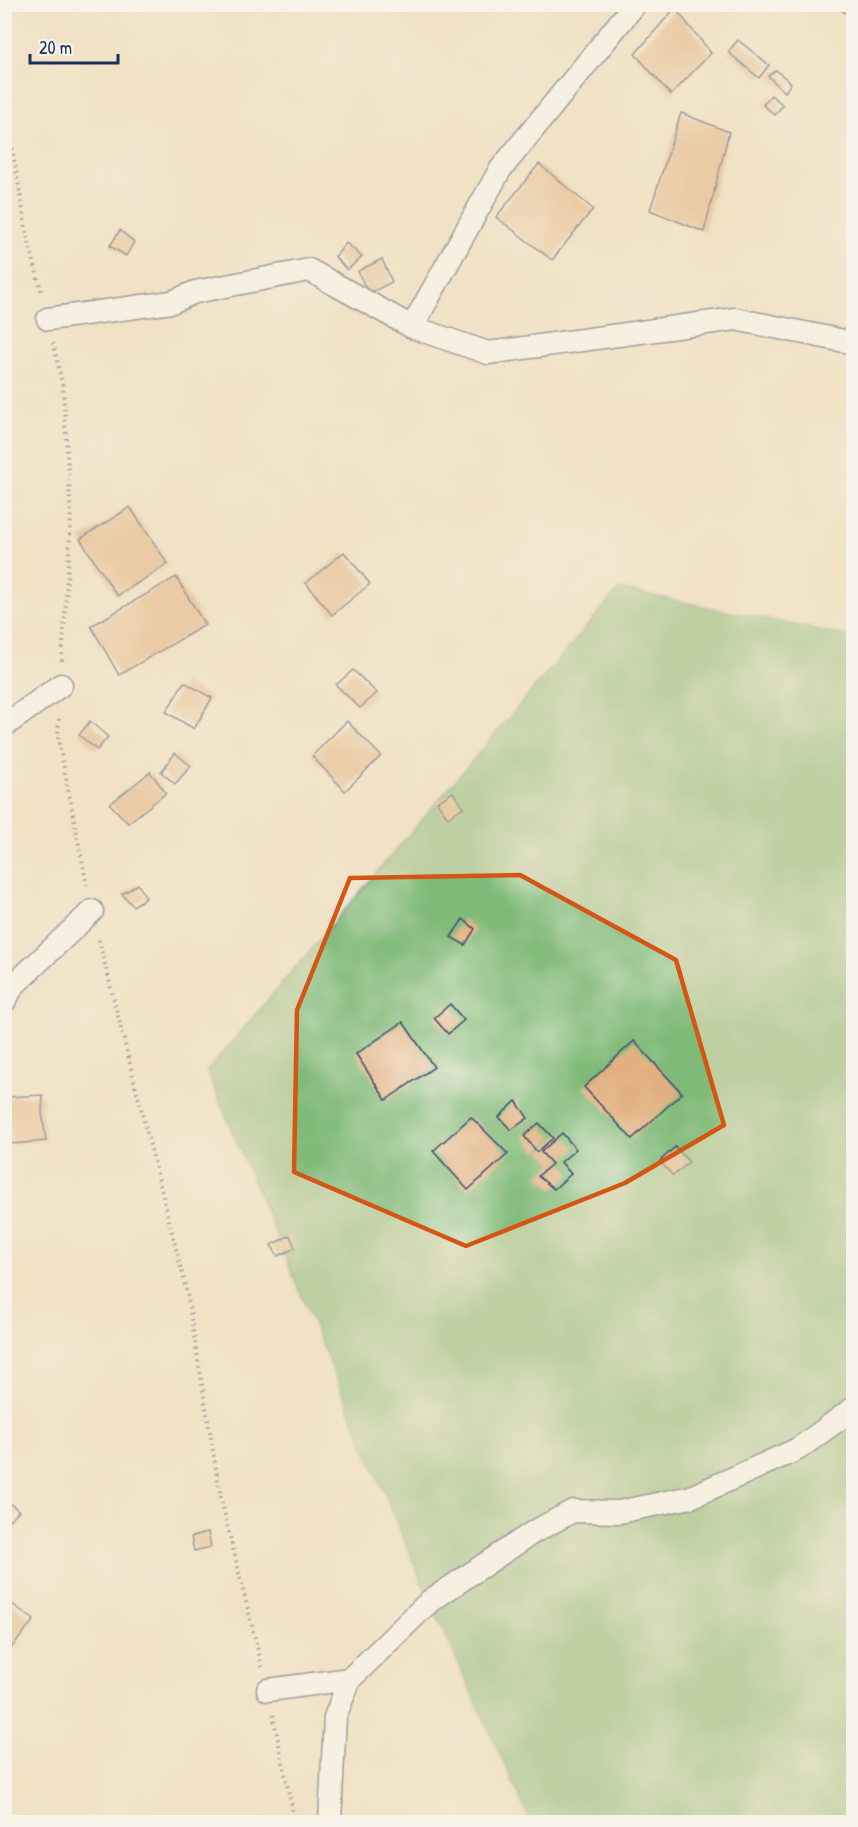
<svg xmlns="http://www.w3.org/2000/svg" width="858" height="1827" viewBox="0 0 858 1827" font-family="'Patrick Hand',sans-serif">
<rect width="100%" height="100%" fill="#f7f3e8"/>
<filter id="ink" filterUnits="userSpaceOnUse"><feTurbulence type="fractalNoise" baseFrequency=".0167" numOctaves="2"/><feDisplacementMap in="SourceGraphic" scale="12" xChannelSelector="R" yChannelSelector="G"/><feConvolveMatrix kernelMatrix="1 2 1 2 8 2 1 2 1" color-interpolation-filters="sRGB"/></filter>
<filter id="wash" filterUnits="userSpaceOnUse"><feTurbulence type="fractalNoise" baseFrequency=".008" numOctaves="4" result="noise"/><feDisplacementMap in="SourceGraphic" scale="24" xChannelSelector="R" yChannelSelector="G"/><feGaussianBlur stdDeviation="1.35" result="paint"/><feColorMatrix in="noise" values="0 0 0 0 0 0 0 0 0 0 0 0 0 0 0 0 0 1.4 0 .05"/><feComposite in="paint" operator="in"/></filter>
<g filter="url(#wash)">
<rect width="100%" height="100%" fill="#f1e1c5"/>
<polygon fill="#80ba78" stroke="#4e746b" stroke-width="1.5" points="619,589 853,637 853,1822 531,1822 430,1601 207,1071"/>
<g id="blocks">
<g fill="#e2b080">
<polygon points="835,4 854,4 854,12 849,17"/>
<polygon points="675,8 711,53 671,95 635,54"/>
<polygon points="738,40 769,65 759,78 728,52"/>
<polygon points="776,70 791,83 785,92 768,76"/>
<polygon points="771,95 783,105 775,115 763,105"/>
<polygon points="681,113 729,132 704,232 650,210"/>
<polygon points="539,164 593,209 552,260 496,217"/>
<polygon points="120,230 134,242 126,256 110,246"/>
<polygon points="346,243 362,257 347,270 335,257"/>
<polygon points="382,259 392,282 368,294 358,271"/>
<polygon points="130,507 168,564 117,596 80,539"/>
<polygon points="344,552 370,584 332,615 306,583"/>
<polygon points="176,577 205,625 119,675 91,626"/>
<polygon points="353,670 377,693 360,708 336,685"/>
<polygon points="184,682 212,698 194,729 166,712"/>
<polygon points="90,721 108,737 97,750 79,735"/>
<polygon points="347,721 381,756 345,791 312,756"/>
<polygon points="175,753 191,766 175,784 161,772"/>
<polygon points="150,772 166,793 128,823 110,804"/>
<polygon points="453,792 463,807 448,818 437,802"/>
<polygon points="138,884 146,898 133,906 122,894"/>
<polygon points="463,919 475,929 465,945 451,937"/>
<polygon points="450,1004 464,1020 448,1034 434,1018"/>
<polygon points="403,1022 434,1067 386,1100 356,1054"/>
<polygon points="634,1041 682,1093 632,1139 584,1087"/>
<polygon points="43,1095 42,1113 46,1141 11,1144 7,1097"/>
<polygon points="516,1101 528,1118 511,1130 499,1117"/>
<polygon points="471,1117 508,1154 468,1190 433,1151"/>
<polygon points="539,1123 553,1138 537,1152 524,1136"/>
<polygon points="562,1133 576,1149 561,1162 571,1174 554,1189 538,1176 552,1164 541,1152"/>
<polygon points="675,1147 689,1162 673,1176 660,1161"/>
<polygon points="290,1235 295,1248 278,1256 271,1245"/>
<polygon points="4,1498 19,1511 8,1521 4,1518"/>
<polygon points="208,1532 211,1547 194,1551 191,1537"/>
<polygon points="4,1598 34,1620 4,1657"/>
</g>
</g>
</g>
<g filter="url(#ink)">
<use href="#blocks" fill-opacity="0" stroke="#3b4a6d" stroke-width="1.5"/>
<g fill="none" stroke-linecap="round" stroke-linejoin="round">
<g stroke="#3b4a6d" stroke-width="25">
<g id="minor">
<polyline points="48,319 172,302 195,292 309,270 412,327 488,353 735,319 854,343"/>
<polyline points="412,327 500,170 635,4"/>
<polyline points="4,726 61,685"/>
<polyline points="4,1002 14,985 92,911"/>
<polyline points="268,1690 350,1679"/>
<polyline points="330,1822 335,1717 350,1679 430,1601 532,1533 573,1511 619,1512 691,1497 798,1449 854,1408"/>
</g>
</g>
<g stroke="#3b4a6d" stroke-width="4" stroke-dasharray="1.5 4.5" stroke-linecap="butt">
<polyline points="4,101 27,234 42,294"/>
<polyline points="53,343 63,387 71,518 62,661"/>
<polyline points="59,719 58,738 87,885"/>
<polyline points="99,940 187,1293 221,1499 262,1667"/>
<polyline points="273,1715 295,1822"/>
</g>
<use href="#minor" stroke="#fff" stroke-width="22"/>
</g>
</g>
<path d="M0 0H858V1827H0ZM520 875 676 960 724 1125 625 1183 466 1246 294 1172 297 1010 350 878Z" fill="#f1e1c5" fill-opacity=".55" fill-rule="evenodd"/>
<path fill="none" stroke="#d45514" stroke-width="4.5" stroke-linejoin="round" d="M520 875 676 960 724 1125 625 1183 466 1246 294 1172 297 1010 350 878Z"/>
<rect width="858" height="1827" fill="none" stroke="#f7f3e8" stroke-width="24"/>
<path d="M30 54v9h88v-9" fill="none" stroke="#1b2f5e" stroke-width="3"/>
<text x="39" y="54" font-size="18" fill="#1b2f5e" stroke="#f7f3e8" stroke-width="4.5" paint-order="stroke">20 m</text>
</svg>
